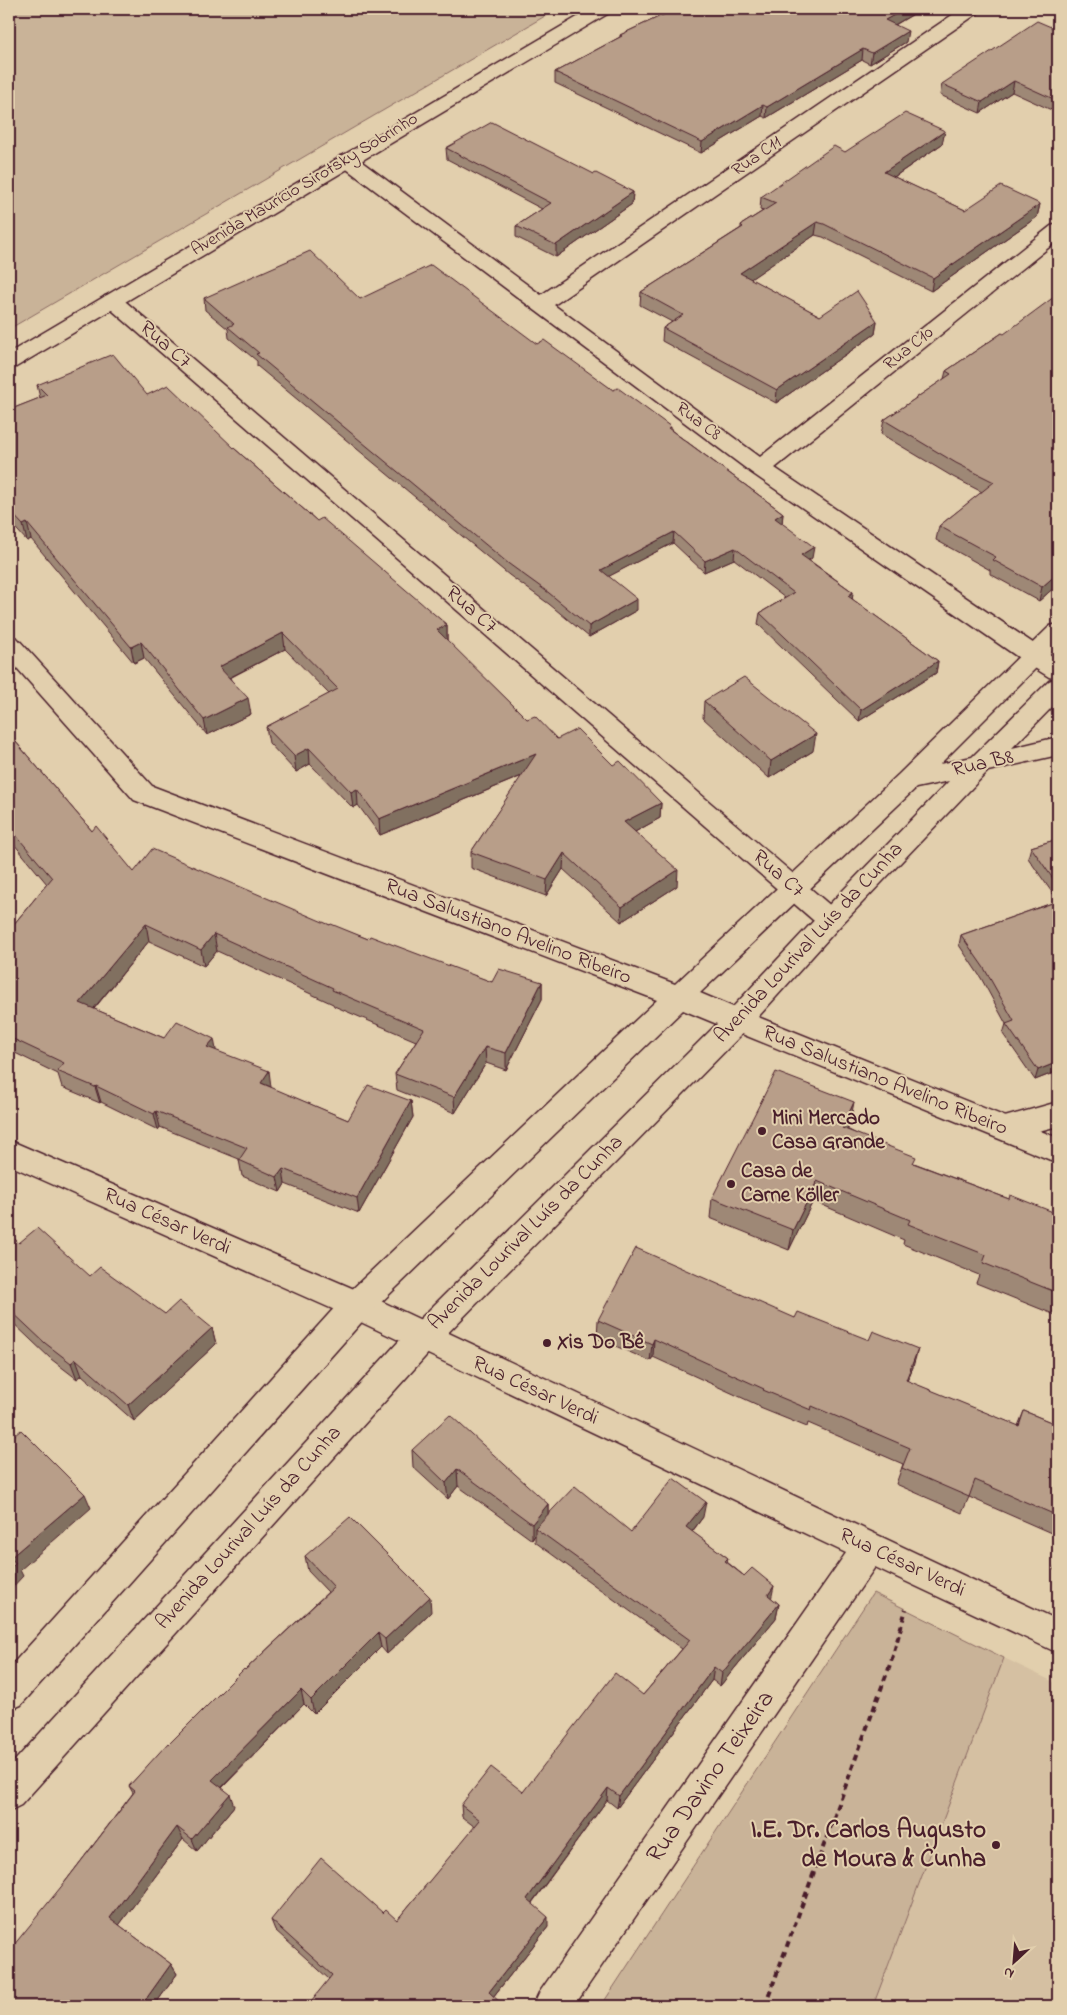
<svg xmlns="http://www.w3.org/2000/svg" width="1067" height="2015" viewBox="0 0 1067 2015" font-family="'Indie Flower',sans-serif">
<rect width="100%" height="100%" fill="#e2cfad"/>
<filter id="ink" filterUnits="userSpaceOnUse"><feTurbulence type="fractalNoise" baseFrequency=".02" numOctaves="2"/><feDisplacementMap in="SourceGraphic" scale="10" xChannelSelector="R" yChannelSelector="G"/><feConvolveMatrix kernelMatrix="1 2 1 2 8 2 1 2 1" color-interpolation-filters="sRGB"/></filter>
<g filter="url(#ink)">
<polygon fill="#d5c0a2" points="1004,1658 1058,1684 1058,2006 873,2006"/>
<g fill="#c9b398" stroke="#8a6962">
<polygon points="9,9 557,9 9,329"/>
<polygon points="873,1593 1004,1658 873,2006 601,2006"/>
</g>
<g fill="none" stroke-linecap="round" stroke-linejoin="round">
<g stroke="#4a1f2b" stroke-width="3">
<g id="street">
<polygon points="961,9 981,9 978,13 554,305 760,457 1051,226 1058,224 1058,240 775,468 1058,660 1058,679 1049,677 1025,662 752,473 340,164 337,160 340,156 347,154 354,156 541,295"/>
<polygon points="112,294 119,296 839,913 843,920 839,927 830,930 821,927 105,304 102,300 105,296"/>
<polygon points="1058,1102 1058,1126 1004,1140 994,1136 990,1128 994,1120"/>
<polygon points="9,1140 368,1295 1058,1620 1058,1653 875,1567 574,2006 533,2006 539,1993 846,1553 346,1315 9,1165"/>
</g>
</g>
<g stroke="#4a1f2b" stroke-width="3">
<g id="secondary">
<polygon points="591,9 612,9 609,13 16,367 9,368 9,353"/>
<path d="M1058 624V646L940 764 972 757 1049 681 1058 678V701L1012 748 1058 737V755L988 771 839 927 758 1017 1058 1138V1163L742 1034 433 1348 21 1805 9 1811V1767L411 1328 717 1024 683 1010 368 1315 21 1705 9 1710V1668L346 1295 657 1000 134 800 9 659V636L17 638 152 786 675 984 899 774 1050 626ZM949 781 821 913 733 1007 700 993 916 788Z"/>
</g>
</g>
<polyline stroke="#4a1f2b" stroke-width="4" stroke-dasharray="6 4.5" stroke-linecap="butt" points="765,2006 892,1659 906,1609"/>
<use href="#street" fill="#e2cfad" fill-rule="evenodd"/>
<use href="#secondary" fill="#e2cfad" fill-rule="evenodd"/>
</g>
<g fill="#9e8876" stroke="#4a1f2b">
<polygon points="674,9 922,9 895,25 906,42 870,64 862,60 766,118 762,116 701,153 555,83 555,72 620,37 620,35 674,10"/>
<polygon points="1058,30 1058,113 1012,92 980,113 940,95 942,84"/>
<polygon points="945,131 942,144 894,177 965,210 1040,204 1037,217 931,291 823,237 815,235 750,279 820,316 877,321 875,334 776,403 662,341 663,328 672,322 640,305 641,292 741,228 741,225 763,211 760,210 761,197 845,152"/>
<polygon points="446,148 594,174 633,192 632,204 556,257 516,237 516,226 542,209 447,159"/>
<polygon points="204,298 360,299 537,344 613,390 671,427 671,430 783,513 782,523 812,558 809,560 853,592 852,599 938,661 936,673 859,721 758,624 760,613 785,598 734,559 704,572 673,543 609,576 637,610 589,637 549,604 509,575 257,366 257,361 229,338 228,329 205,310"/>
<polygon points="1002,333 1058,584 1039,601 990,574 990,570 936,540 939,526 982,492 953,477 881,434 884,420 944,379 946,371"/>
<polygon points="37,385 147,395 235,449 317,521 447,625 447,641 527,719 557,739 613,765 661,803 660,818 635,832 677,886 621,922 563,869 546,896 471,868 471,852 522,776 380,835 358,805 353,808 310,764 296,772 269,743 266,727 329,694 285,649 230,678 251,714 207,735 144,658 134,663 31,539 27,541 9,521 9,410 40,398"/>
<polygon points="704,701 813,751 769,778 703,718"/>
<polygon points="9,734 92,831 134,872 330,925 368,939 492,982 542,982 542,999 506,1070 486,1063 455,1113 397,1090 395,1074 416,1041 334,1006 333,1004 217,951 204,966 149,941 94,1009 164,1038 216,1051 271,1088 348,1120 411,1101 413,1117 359,1213 285,1184 280,1192 242,1176 239,1160 239,1159 160,1127 158,1130 101,1102 100,1103 62,1087 58,1074 9,1050 9,930 47,884 9,838"/>
<polygon points="1058,839 1058,1071 1035,1080 1003,1034 1006,1024 981,978 959,945 961,935 1058,901 1028,858 1031,847"/>
<polygon points="850,1123 847,1129 914,1163 1009,1199 1058,1214 1058,1316 976,1283 979,1275 903,1244 904,1240 813,1201 789,1250 710,1218 712,1198"/>
<polygon points="9,1233 19,1243 90,1276 165,1314 212,1328 216,1344 134,1421 82,1375 77,1379 51,1359 9,1319"/>
<polygon points="795,1318 913,1367 907,1381 1018,1426 1024,1411 1058,1425 1058,1536 969,1497 962,1513 896,1484 903,1464 808,1423 807,1427 760,1408 760,1406 653,1357 650,1361 597,1338 598,1320"/>
<polygon points="412,1450 548,1504 548,1515 631,1532 703,1517 692,1532 728,1558 727,1562 779,1604 776,1618 720,1686 712,1680 617,1808 607,1800 532,1903 548,1927 493,1997 329,1979 275,1930 271,1920 383,1913 397,1920 475,1827 462,1817 461,1805 523,1792 643,1695 682,1649 535,1542 535,1535 532,1540 458,1486 448,1499 413,1467"/>
<polygon points="305,1556 431,1612 387,1654 381,1647 314,1714 304,1704 222,1788 234,1806 197,1851 183,1839 119,1925 171,1964 177,1974 154,2006 9,2006 65,1882 133,1793 129,1786 169,1744 245,1670 328,1592 308,1571"/>
<polygon points="1058,1557 1058,1572 1054,1570"/>
</g>
<g fill="#816f60" stroke="#4a1f2b">
<polygon points="905,9 922,9 884,31 885,20"/>
<polygon points="908,31 906,42 870,64 872,53"/>
<polygon points="863,49 862,60 766,118 767,107"/>
<polygon points="1014,81 1012,92 980,113 982,102"/>
<polygon points="763,105 762,116 701,153 702,142"/>
<polygon points="945,131 942,144 882,185 884,172"/>
<polygon points="633,192 632,204 556,257 556,245"/>
<polygon points="1040,204 1037,217 931,291 933,278"/>
<polygon points="817,222 815,235 739,287 740,273"/>
<polygon points="877,321 875,334 776,403 777,390"/>
<polygon points="783,513 782,525 775,518"/>
<polygon points="27,523 31,539 27,541 23,525"/>
<polygon points="674,532 673,543 600,581 601,570"/>
<polygon points="814,547 812,558 799,566 801,555"/>
<polygon points="735,548 734,559 704,572 705,561"/>
<polygon points="1058,573 1058,584 1039,601 1042,587"/>
<polygon points="853,592 852,603 848,596"/>
<polygon points="637,599 637,610 589,637 589,626"/>
<polygon points="447,625 447,641 437,630"/>
<polygon points="283,633 285,649 221,682 219,667"/>
<polygon points="141,642 144,658 134,663 131,647"/>
<polygon points="938,661 936,673 859,721 861,710"/>
<polygon points="248,698 251,714 207,735 204,720"/>
<polygon points="816,734 813,751 769,778 771,761"/>
<polygon points="309,748 310,764 296,772 294,756"/>
<polygon points="536,754 536,770 380,835 379,819"/>
<polygon points="357,789 358,805 353,808 351,792"/>
<polygon points="661,803 660,818 624,838 624,822"/>
<polygon points="564,853 563,869 546,896 547,880"/>
<polygon points="678,870 677,886 621,922 622,907"/>
<polygon points="146,924 149,941 85,1019 80,1003"/>
<polygon points="214,934 217,951 204,966 201,950"/>
<polygon points="542,982 542,999 506,1070 506,1053"/>
<polygon points="214,1039 217,1055 207,1047"/>
<polygon points="485,1047 486,1063 455,1113 454,1097"/>
<polygon points="1058,1062 1058,1071 1035,1080 1038,1070"/>
<polygon points="269,1071 271,1087 261,1083"/>
<polygon points="96,1086 101,1102 100,1103 95,1087"/>
<polygon points="411,1101 413,1117 359,1213 357,1198"/>
<polygon points="854,1102 850,1123 838,1148 842,1128"/>
<polygon points="156,1111 160,1127 158,1130 154,1114"/>
<polygon points="283,1169 285,1184 280,1192 277,1177"/>
<polygon points="817,1181 813,1201 789,1250 793,1230"/>
<polygon points="212,1328 216,1344 134,1421 128,1405"/>
<polygon points="654,1339 653,1357 650,1361 652,1344"/>
<polygon points="918,1349 913,1367 900,1397 906,1380"/>
<polygon points="76,1359 82,1375 77,1379 71,1363"/>
<polygon points="457,1469 458,1486 448,1499 446,1483"/>
<polygon points="85,1494 91,1508 20,1570 23,1576 9,1591 9,1570 10,1558"/>
<polygon points="706,1502 703,1517 684,1542 686,1527"/>
<polygon points="548,1504 548,1520 535,1528 535,1535 532,1540 532,1524"/>
<polygon points="774,1586 771,1600 768,1595"/>
<polygon points="430,1597 431,1612 387,1654 385,1639"/>
<polygon points="779,1604 776,1618 720,1686 722,1673"/>
<polygon points="378,1633 381,1647 314,1714 311,1700"/>
<polygon points="714,1667 712,1680 617,1808 619,1796"/>
<polygon points="301,1690 304,1704 217,1792 212,1780"/>
<polygon points="608,1788 607,1800 527,1909 527,1899"/>
<polygon points="230,1794 234,1806 197,1851 192,1839"/>
<polygon points="177,1827 183,1839 117,1928 110,1918"/>
<polygon points="548,1917 548,1927 489,2002 489,1992"/>
<polygon points="171,1964 177,1974 154,2006 141,2006"/>
</g>
<g fill="#b89e89" stroke="#4a1f2b">
<polygon points="676,9 905,9 885,20 908,31 872,53 863,49 767,107 763,105 702,142 555,72 622,36 620,35"/>
<polygon points="1037,21 1058,30 1058,101 1014,81 982,102 942,84"/>
<polygon points="905,113 945,131 884,172 965,210 1001,186 1040,204 933,278 824,224 817,222 740,273 820,316 857,291 877,321 777,390 663,328 683,315 641,292 743,227 741,225 776,203 761,197 834,146 845,152"/>
<polygon points="492,122 594,174 596,173 633,192 556,245 516,226 551,203 446,148"/>
<polygon points="310,251 360,299 431,265 537,344 544,340 613,390 618,388 671,427 668,428 783,513 775,518 814,547 801,555 853,592 848,596 938,661 861,710 760,613 794,593 735,548 705,561 674,532 601,570 637,599 589,626 549,593 509,564 256,354 259,353 228,327 234,324 204,298"/>
<polygon points="1058,294 1058,573 1042,587 993,560 996,557 939,526 994,482 956,463 884,420 951,374 946,371 1002,333 1004,334"/>
<polygon points="113,354 147,395 168,385 235,449 317,521 322,518 447,625 437,630 527,719 535,716 557,739 577,729 613,765 620,761 661,803 624,822 678,870 622,907 564,853 547,880 471,852 536,754 379,819 357,789 351,792 309,748 294,756 266,727 338,689 283,633 219,667 248,698 204,720 141,642 131,647 27,523 23,525 9,510 9,410 47,395 37,385"/>
<polygon points="744,677 816,734 771,761 704,701"/>
<polygon points="9,734 92,831 96,826 134,872 152,849 330,925 331,924 368,939 370,936 492,982 499,969 542,982 506,1053 485,1047 454,1097 395,1074 424,1029 332,990 333,988 214,934 201,950 146,924 80,1003 164,1038 177,1021 214,1039 207,1047 269,1071 261,1083 348,1120 368,1085 411,1101 357,1198 283,1169 277,1177 239,1160 247,1148 156,1111 154,1114 96,1086 95,1087 57,1071 64,1063 9,1037 9,930 52,878 9,827"/>
<polygon points="1058,839 1058,886 1031,847"/>
<polygon points="1058,901 1058,1062 1038,1070 1006,1024 1014,1021 984,968 961,935"/>
<polygon points="776,1072 854,1102 842,1128 916,1157 913,1163 1009,1199 1010,1195 1058,1214 1058,1293 983,1263 986,1255 908,1224 910,1220 817,1181 793,1230 712,1198"/>
<polygon points="37,1228 90,1276 100,1267 165,1314 179,1301 212,1328 128,1405 76,1359 71,1363 45,1343 9,1309 9,1233 19,1243"/>
<polygon points="636,1248 795,1318 798,1312 869,1340 873,1331 918,1349 906,1380 1019,1426 1024,1411 1058,1425 1058,1516 975,1480 969,1497 902,1468 910,1448 812,1406 811,1410 763,1390 764,1389 654,1339 652,1344 598,1320"/>
<polygon points="450,1415 548,1504 532,1524 457,1469 446,1483 412,1450"/>
<polygon points="21,1430 85,1494 10,1558 16,1563 9,1570 9,1440"/>
<polygon points="673,1478 706,1502 686,1527 728,1558 725,1561 744,1576 752,1568 774,1586 768,1595 779,1604 722,1673 714,1667 619,1796 608,1788 527,1899 548,1917 489,1992 504,2006 307,2006 332,1975 271,1920 321,1858 383,1913 386,1910 397,1920 480,1820 461,1805 491,1767 523,1792 615,1673 643,1695 690,1640 535,1528 575,1486 631,1532"/>
<polygon points="350,1517 430,1597 385,1639 378,1633 311,1700 301,1690 212,1780 230,1794 192,1839 177,1827 110,1918 171,1964 141,2006 9,2006 9,1951 65,1882 135,1791 129,1786 168,1743 169,1744 244,1669 245,1670 334,1587 305,1556"/>
</g>
</g>
<g fill="#4a1f2b" stroke="#e2cfad" stroke-width="2">
<circle cx="762" cy="1131" r="5"/>
<circle cx="731" cy="1184" r="5"/>
<circle cx="547" cy="1343" r="5"/>
<circle cx="996" cy="1845" r="5"/>
</g>
<g text-anchor="middle" dominant-baseline="central" stroke-width="4" stroke-linejoin="round" paint-order="stroke">
<g font-size="18" fill="#4a1f2b" stroke="#e2cfad">
<text transform="translate(757 157) rotate(-35)">Rua C11</text>
<text transform="translate(305 185) rotate(-31)">Avenida Maurício Sirotsky Sobrinho</text>
<text transform="translate(909 349) rotate(-39)">Rua C10</text>
<text transform="translate(698 422) rotate(37)">Rua C8</text>
</g>
<g font-size="21" fill="#4a1f2b" stroke="#e2cfad">
<text transform="translate(165 345) rotate(41)">Rua C7</text>
<text transform="translate(471 610) rotate(41)">Rua C7</text>
<text transform="translate(983 764) rotate(-13)">Rua B8</text>
<text transform="translate(778 874) rotate(41)">Rua C7</text>
<text transform="translate(508 932) rotate(21)">Rua Salustiano Avelino Ribeiro</text>
<text transform="translate(809 943) rotate(-47)">Avenida Lourival Luís da Cunha</text>
<text transform="translate(885 1081) rotate(22)">Rua Salustiano Avelino Ribeiro</text>
<text transform="translate(167 1222) rotate(24)">Rua César Verdi</text>
<text transform="translate(526 1233) rotate(-45)">Avenida Lourival Luís da Cunha</text>
<text transform="translate(535 1391) rotate(25)">Rua César Verdi</text>
<text transform="translate(249 1528) rotate(-48)">Avenida Lourival Luís da Cunha</text>
<text transform="translate(902 1563) rotate(25)">Rua César Verdi</text>
</g>
<g font-size="21" font-weight="bold" fill="#4a1f2b" stroke="#e2cfad" text-anchor="start">
<text x="772" y="1119">Mini Mercado<tspan x="772" dy="24">Casa Grande</tspan></text>
<text x="741" y="1172">Casa de<tspan x="741" dy="24">Carne Köller</tspan></text>
<text x="557" y="1343">Xis Do Bê</text>
</g>
<g font-size="25" fill="#4a1f2b" stroke="#e2cfad">
<text transform="translate(711 1777) rotate(-55)">Rua Davino Teixeira</text>
</g>
<g font-size="25" font-weight="bold" fill="#4a1f2b" stroke="#e2cfad" text-anchor="end">
<text x="986" y="1831">I.E. Dr. Carlos Augusto<tspan x="986" dy="29">de Moura &amp; Cunha</tspan></text>
</g>
</g>
<rect width="1067" height="2015" fill="none" stroke="#e2cfad" stroke-width="30"/>
<rect x="15" y="15" width="1037" height="1985" fill="none" stroke="#4a1f2b" stroke-width="2" filter="url(#ink)"/>
<g transform="translate(1014 1962) rotate(206)" stroke="#e2cfad" stroke-width="4" paint-order="stroke">
<path d="M0-4L9 19L0 12L-9 19Z" fill="#4a1f2b"/>
<text y="-8" font-size="14" font-weight="bold" text-anchor="middle" fill="#4a1f2b">N</text>
</g>
</svg>
